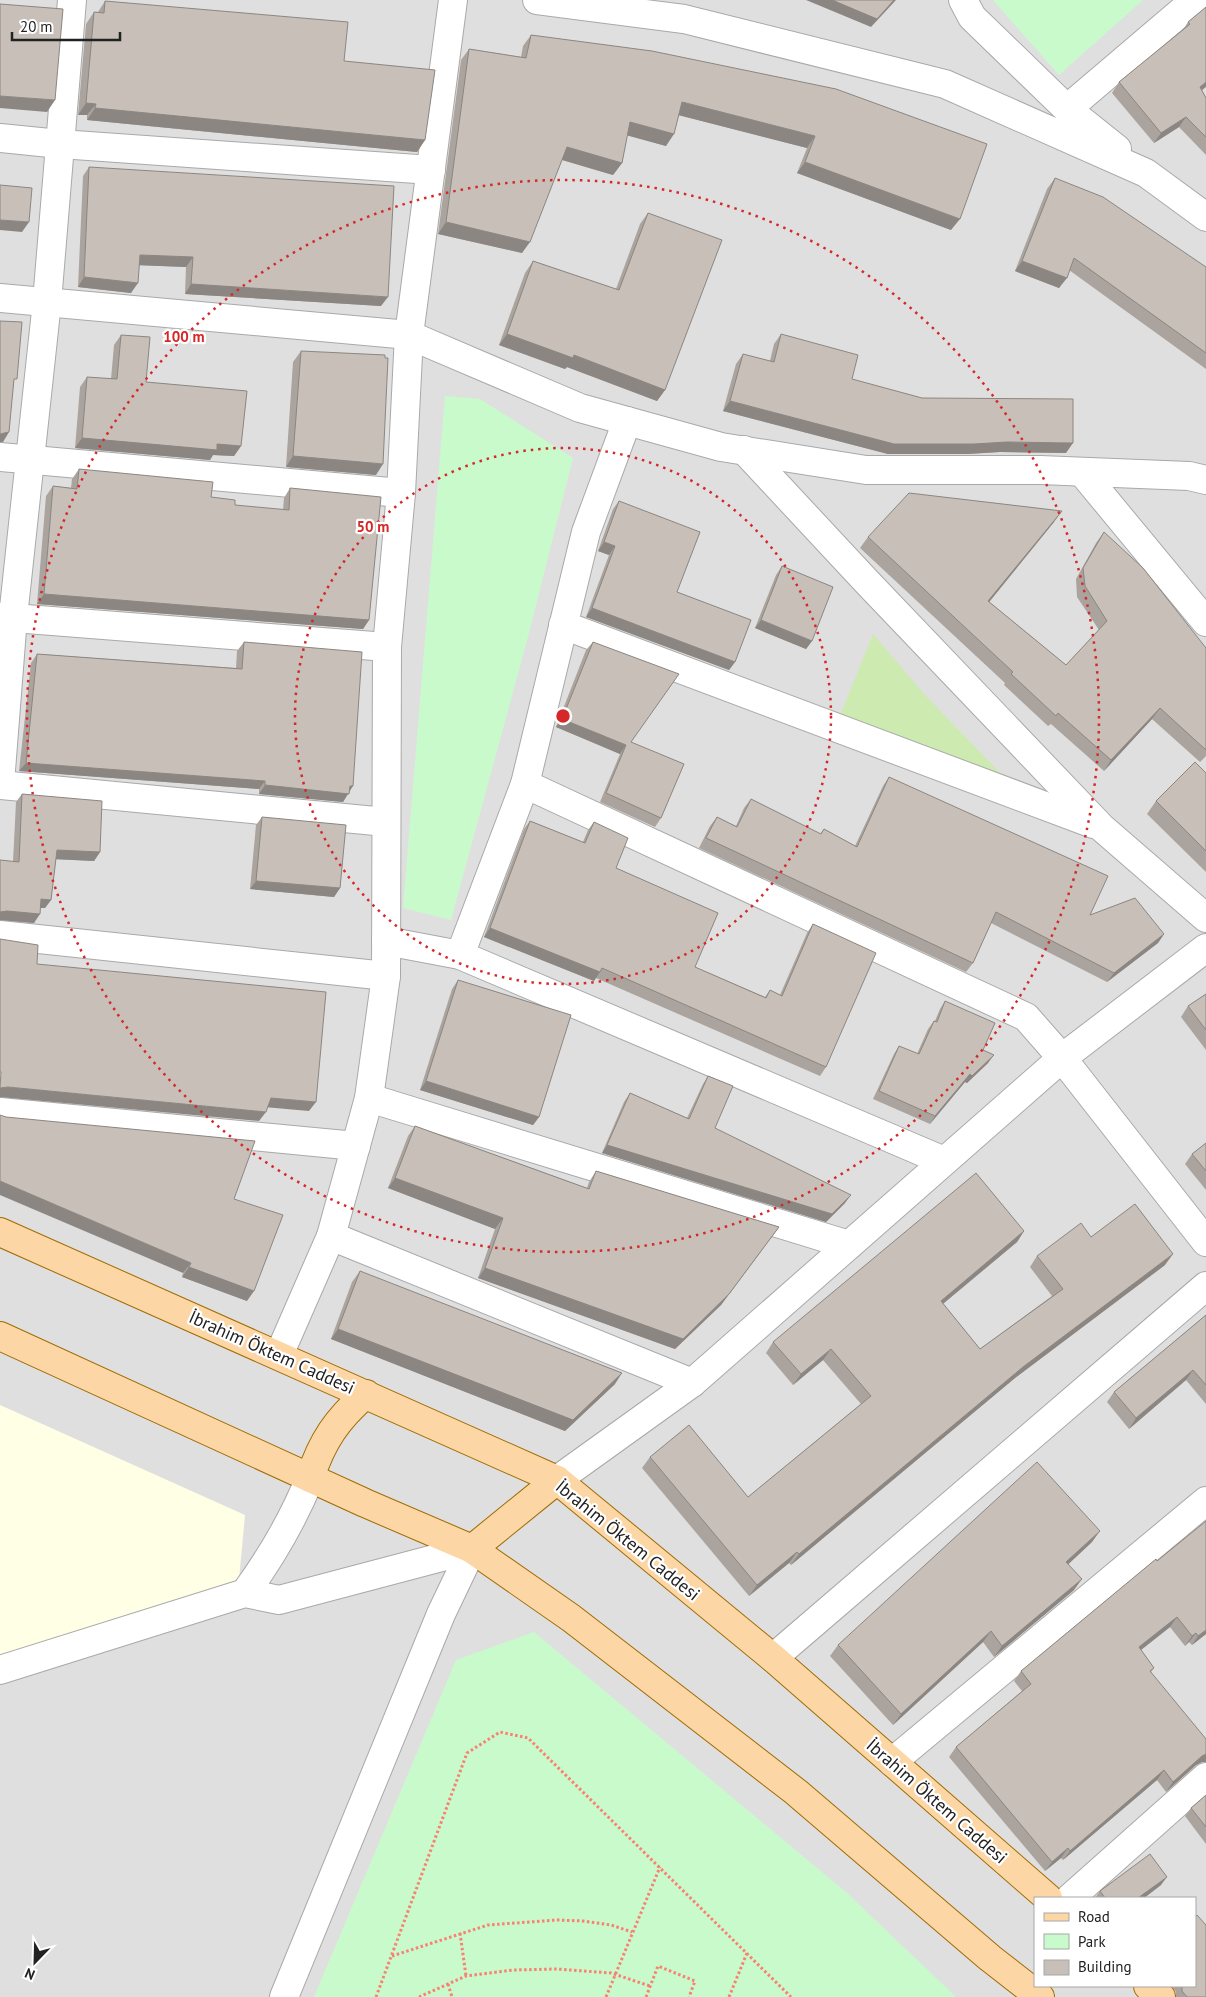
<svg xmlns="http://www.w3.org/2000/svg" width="1206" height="1997" viewBox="0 0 1206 1997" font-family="'PT Sans',sans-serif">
<rect width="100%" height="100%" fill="#f2efe9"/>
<path fill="#e0dfdf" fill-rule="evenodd" d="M0 0H1206V1997H0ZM1035 1898H1195V1986H1035Z"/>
<polygon fill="#ffffe5" points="0,1405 245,1515 237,1601 0,1661"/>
<polygon fill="#cdebb0" points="873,634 924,694 1004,777 839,718"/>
<g fill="#c8facc">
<polygon points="993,0 1143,0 1059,75"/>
<polygon points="445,396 480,399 573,458 529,633 451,920 403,908"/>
<polygon points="534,1632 846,1892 956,1997 314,1997 456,1660"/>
</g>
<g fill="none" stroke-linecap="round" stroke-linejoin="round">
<g stroke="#a9a9a9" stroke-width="30">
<g id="minor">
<polyline points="537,0 684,19 945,84 1146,173 1206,217"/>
<polyline points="963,0 972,17 1067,109 1117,149"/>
<polyline points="1067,109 1195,0"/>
<polyline points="0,138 60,144 431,170"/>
<polyline points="0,298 409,335 580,408 721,447 866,470 1040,470 1189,476 1206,480"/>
<polyline points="744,450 867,582 1101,827 1206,918"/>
<polyline points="0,457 401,493"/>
<polyline points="1082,472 1206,622"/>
<polyline points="0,617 387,647"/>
<polyline points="563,625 1093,824"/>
<polyline points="0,783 13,617 47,302 72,0"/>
<polyline points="525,784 1026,1017 1062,1058 1206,1242"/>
<polyline points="0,785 386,822"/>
<polyline points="0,935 386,976"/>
<polyline points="386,941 460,955 944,1161"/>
<polyline points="460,955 525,784 586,532 627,421"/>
<polyline points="369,1098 849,1245"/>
<polyline points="0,1112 356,1146"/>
<polyline points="331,1236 692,1383"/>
<polyline points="279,1355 331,1236 369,1098 386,976 387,647 401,493 409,335 453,0"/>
<polyline points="557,1480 692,1383 1062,1058 1206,948"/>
<path d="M245 1593C272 1556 293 1520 310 1478"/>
<polyline points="773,1658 1206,1286"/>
<polyline points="0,1670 245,1593 279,1600 472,1549"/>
<polyline points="892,1762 1206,1501"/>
<polyline points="1070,1898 1206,1777"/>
<polyline points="284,1997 441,1614 472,1549"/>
</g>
</g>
<g stroke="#a06b00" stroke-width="30">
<g id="major">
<polyline points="0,1232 557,1480 773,1658 1048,1898"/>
<polyline points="0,1336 365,1503 472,1549 571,1618 796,1792 990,1958 1040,1997"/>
<path d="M310 1478C322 1441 337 1419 366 1394"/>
<polyline points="472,1549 557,1480"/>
<polyline points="1148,1986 1161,1997"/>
</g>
</g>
<g stroke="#fa8072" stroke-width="3" stroke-dasharray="2.5 2.5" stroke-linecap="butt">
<polyline points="460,1933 466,1976"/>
<polyline points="392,1956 488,1925 557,1920 583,1921 611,1925 632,1932"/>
<polyline points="448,1984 452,1997"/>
<polyline points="376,1997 467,1753 500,1732 528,1738 791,1997"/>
<polyline points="419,1997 466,1976 513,1970 557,1969 611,1973 650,1986"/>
<polyline points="606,1997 660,1867"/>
<polyline points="646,1997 658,1966 695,1981 689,1997"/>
<polyline points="729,1997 747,1953"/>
</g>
<use href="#minor" stroke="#fff" stroke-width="28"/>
<use href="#major" stroke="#fcd6a4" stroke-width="28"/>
</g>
<g fill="#aba49e">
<polygon points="105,1 344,61 425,140 417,152 87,120 87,115 78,115 86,24 94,12 98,12"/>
<polygon points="1206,7 1202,90 1206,98 1206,155 1179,127 1154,143 1112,93 1119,82 1183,30 1188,22"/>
<polygon points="531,35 836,89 951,230 797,173 807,148 679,115 666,146 627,135 622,163 613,175 562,160 522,253 438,234 461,60 469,49 521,57 523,46"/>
<polygon points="89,167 381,306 185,294 186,267 139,265 131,293 78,287 83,176"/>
<polygon points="1055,178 1206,267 1206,369 1069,270 1059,288 1015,271 1047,189"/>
<polygon points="648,213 665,390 657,401 567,367 565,369 499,345 525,273 533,261 616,289 640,224"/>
<polygon points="781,334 852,379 1066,453 1000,452 967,454 888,454 723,411 736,364 743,354 770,361 774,344"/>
<polygon points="121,335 146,382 241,446 234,456 213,455 210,460 75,448 80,387 87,377 111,379 114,345"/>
<polygon points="301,351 376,475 286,467 293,362"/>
<polygon points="79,469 211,497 235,505 283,510 284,498 290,488 369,620 363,629 37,604 46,496 53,486 71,488 72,479"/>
<polygon points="619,501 677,592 735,662 729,670 586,617 609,555 598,551 613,509"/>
<polygon points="1054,522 989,602 1066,665 1099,630 1077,597 1076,579 1096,543 1104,532 1206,648 1206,756 1200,762 1152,719 1104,771 1051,724 1048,726 1004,685 1005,683 860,548 868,537"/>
<polygon points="782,566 812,641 806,649 755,628 776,575"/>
<polygon points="244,642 349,792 343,802 259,794 259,789 19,771 31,663 37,654 236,668 237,651"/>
<polygon points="593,642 661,818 655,827 600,802 620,754 556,727 586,650"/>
<polygon points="1206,773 1206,872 1147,814 1156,801"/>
<polygon points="889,777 1090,915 1164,934 1158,943 1107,982 991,923 973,963 966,972 699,848 710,826 717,817 736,826 744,808 751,799 820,834 824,829 855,846 883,786"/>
<polygon points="22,794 100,852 94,861 56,859 51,900 45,908 40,908 34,923 0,920 0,860 13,862 16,802"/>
<polygon points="262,817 340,888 334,897 250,889 256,825"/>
<polygon points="530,821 583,842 588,830 594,822 616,868 695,967 765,997 770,990 780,995 807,933 813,924 826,1067 820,1076 596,978 594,981 484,937 524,829"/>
<polygon points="458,980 539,1117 533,1125 420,1090 452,989"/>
<polygon points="1206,994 1206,1050 1181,1017 1188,1006"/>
<polygon points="945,1001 983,1050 988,1063 967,1083 965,1082 930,1124 873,1099 894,1054 899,1046 917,1054 928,1029 934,1021 935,1021 940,1009"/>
<polygon points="708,1076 715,1128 845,1203 826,1222 602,1153 624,1102 630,1093 687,1118 703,1084"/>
<polygon points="415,1126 587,1188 589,1182 596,1171 779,1227 721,1305 675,1349 478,1278 495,1229 388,1188 408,1136"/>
<polygon points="1206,1143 1206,1190 1185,1164 1192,1154"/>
<polygon points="234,1199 247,1301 182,1277 183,1273"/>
<polygon points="1024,1231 1017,1242 943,1304 980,1349 1052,1296 1030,1267 1037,1256 1091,1237 1165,1265 1015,1378 791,1565 789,1563 749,1596 642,1468 650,1457 748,1497 861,1404 823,1360 793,1385 766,1353 773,1342"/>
<polygon points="360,1271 615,1384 565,1431 331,1339 352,1282"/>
<polygon points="1206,1315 1206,1404 1186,1380 1129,1429 1107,1402 1114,1392"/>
<polygon points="1092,1542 1068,1564 1074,1590 994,1657 983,1642 893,1725 830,1656 838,1645"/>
<polygon points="1156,1559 1206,1634 1192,1645 1189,1642 1185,1646 1170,1627 1141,1650 1154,1668 1151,1672 1202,1762 1196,1765 1166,1792 1157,1780 1063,1860 1061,1858 1045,1871 949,1757 956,1747 1022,1691 1014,1681 1021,1671"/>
<polygon points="1206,1795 1206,1844 1185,1816 1191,1808"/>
<polygon points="1161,1885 1144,1898 1095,1898 1100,1891"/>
<polygon points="1172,1986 1195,1986 1206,1997 1176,1997 1176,1992"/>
</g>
<g fill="#8b8681">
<polygon points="806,0 896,0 871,27"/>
<polygon points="1206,82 1206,87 1193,97 1200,87"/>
<polygon points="0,96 55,100 47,112 0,108"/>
<polygon points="682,102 815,136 807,148 674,114"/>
<polygon points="86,103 96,104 87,115 78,115"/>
<polygon points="95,108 425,140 417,152 87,120"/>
<polygon points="1186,117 1179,127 1154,143 1161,133"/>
<polygon points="630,122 674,134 666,146 622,134"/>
<polygon points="567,147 622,163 613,175 559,159"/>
<polygon points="805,162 960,219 951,230 797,173"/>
<polygon points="0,220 29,222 22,232 0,230"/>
<polygon points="446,222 530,242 522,253 438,234"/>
<polygon points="140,255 193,257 186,267 133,265"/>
<polygon points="1022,261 1067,278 1059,288 1015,271"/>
<polygon points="84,277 138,283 131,293 78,287"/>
<polygon points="191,284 388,297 381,306 185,294"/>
<polygon points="507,334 574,355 665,390 657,401 567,367 565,369 499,345"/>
<polygon points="730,401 1007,442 1073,443 1066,453 1000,452 967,454 888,454 723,411"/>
<polygon points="9,432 3,442 0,442 0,434"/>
<polygon points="82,438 217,444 241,446 234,456 213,455 210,460 75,448"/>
<polygon points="293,456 383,464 376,475 286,467"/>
<polygon points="1062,511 1054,522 981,612 988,601"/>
<polygon points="604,542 615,546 609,555 598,551"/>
<polygon points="44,594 369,620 363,629 37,604"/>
<polygon points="592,608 735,662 729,670 586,617"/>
<polygon points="761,620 812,641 806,649 755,628"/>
<polygon points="1160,708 1152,719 1104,771 1111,760"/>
<polygon points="562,719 626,745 620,754 556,727"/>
<polygon points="26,763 265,781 259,789 19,771"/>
<polygon points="265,785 350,786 353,786 343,802 259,794"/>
<polygon points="57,850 100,852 94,861 51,859"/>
<polygon points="256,881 340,888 334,897 250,889"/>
<polygon points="41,899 51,900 45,908 35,908"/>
<polygon points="7,911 40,914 34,923 0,920 0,912"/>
<polygon points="490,928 600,972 594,981 484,937"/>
<polygon points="1164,934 1158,943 1107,982 1114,973"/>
<polygon points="994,1055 988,1063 967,1083 965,1082 930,1124 935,1116 970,1074"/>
<polygon points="426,1081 539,1117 533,1125 420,1090"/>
<polygon points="8,1087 266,1112 259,1121 0,1097 0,1088"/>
<polygon points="271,1098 316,1102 309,1111 264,1107"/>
<polygon points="607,1145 851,1195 845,1203 826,1222 602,1153"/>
<polygon points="395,1178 503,1218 495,1229 388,1188"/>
<polygon points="0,1181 191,1263 183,1273 0,1195"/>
<polygon points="779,1227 721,1305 675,1349 478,1278 485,1268"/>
<polygon points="1024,1231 1017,1242 933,1312 941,1301"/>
<polygon points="1173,1254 1165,1265 1015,1378 791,1565 799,1554 1023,1367"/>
<polygon points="189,1267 254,1291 247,1301 182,1277"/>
<polygon points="338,1329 622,1373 615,1384 565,1431 331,1339"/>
<polygon points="831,1349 823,1360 793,1385 801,1374"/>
<polygon points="1193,1370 1186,1380 1129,1429 1136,1418"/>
<polygon points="1100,1531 1092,1542 1059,1573 1066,1562"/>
<polygon points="797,1552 789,1563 749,1596 757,1585"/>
<polygon points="1082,1579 1074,1590 994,1657 1002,1646"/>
<polygon points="1177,1617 1170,1627 1132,1657 1139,1647"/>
<polygon points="1206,1630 1206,1634 1192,1645 1198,1636"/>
<polygon points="991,1631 983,1642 893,1725 901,1714"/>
<polygon points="1196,1633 1189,1642 1185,1646 1192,1636"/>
<polygon points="1206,1754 1206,1762 1202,1762 1196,1765 1166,1792 1173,1782 1202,1756"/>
<polygon points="1164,1770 1157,1780 1063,1860 1070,1851"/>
<polygon points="1068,1848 1061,1858 1045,1871 1052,1862"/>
<polygon points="1167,1877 1161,1885 1144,1898 1138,1898"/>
</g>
<g fill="#c7bfb8" stroke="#8b8681">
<polygon points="832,0 894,0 877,19"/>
<polygon points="105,1 348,22 344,61 435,70 425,140 95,108 96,104 86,103 94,12 104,13"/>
<polygon points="0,4 63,9 55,100 0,96"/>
<polygon points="1206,7 1206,82 1200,87 1206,98 1206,137 1186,117 1161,133 1119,82 1190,24 1188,22"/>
<polygon points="531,35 652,51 836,89 987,144 960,219 805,162 815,136 682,102 674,134 630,122 622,163 567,147 530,242 446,222 469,49 526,58"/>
<polygon points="89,167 394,186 388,297 191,284 193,257 140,255 138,283 84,277"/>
<polygon points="1055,178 1103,197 1206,267 1206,353 1074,258 1067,278 1022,261"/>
<polygon points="0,185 32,188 29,222 0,220"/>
<polygon points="648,213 722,240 665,390 574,355 573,358 507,334 533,261 619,290"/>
<polygon points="0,321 22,322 17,379 14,379 9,432 0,434"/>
<polygon points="781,334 858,355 852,379 922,398 1073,399 1073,443 1007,442 974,444 894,444 730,401 743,354 774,362"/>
<polygon points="121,335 150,337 146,382 247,391 241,446 217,444 217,450 82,438 87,377 117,379"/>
<polygon points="301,351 385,355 385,358 388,358 383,464 293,456"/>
<polygon points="79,469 213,482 211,497 235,500 235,505 289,510 290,488 381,497 369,620 44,594 53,486 77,489"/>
<polygon points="909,493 1062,511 988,601 1066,665 1107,621 1085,586 1083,568 1104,532 1143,568 1206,648 1206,750 1160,708 1111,760 1058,713 1056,716 1011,674 1013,672 868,537"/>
<polygon points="619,501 700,532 677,592 751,620 735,662 592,608 615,546 604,542"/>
<polygon points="782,566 833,587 812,641 761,620"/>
<polygon points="244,642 362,652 353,786 350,786 349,794 265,785 265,781 26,763 37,654 242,669"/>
<polygon points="593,642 679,674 631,742 684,764 661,818 606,793 626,745 562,719"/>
<polygon points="1195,762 1206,773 1206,851 1156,801"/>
<polygon points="889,777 1108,876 1090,915 1135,898 1164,934 1114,973 996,912 973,963 706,838 717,817 737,827 751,799 821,834 824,829 857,847"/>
<polygon points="22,794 102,801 100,852 57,850 51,900 41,899 40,914 7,911 0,912 0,860 19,862"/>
<polygon points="262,817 346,825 340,888 256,881"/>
<polygon points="530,821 585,843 594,822 628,838 616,868 718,913 695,967 766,998 770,990 782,996 813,924 876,953 826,1067 602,968 600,972 490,928"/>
<polygon points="0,939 38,945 37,964 326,992 316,1102 271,1098 266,1112 8,1087 0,1088 1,1072 0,1072"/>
<polygon points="458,980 571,1015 539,1117 426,1081"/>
<polygon points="1206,994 1206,1030 1188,1006"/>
<polygon points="945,1001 995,1023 983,1050 994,1055 972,1076 970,1074 935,1116 879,1091 899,1046 919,1054 934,1021 937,1022"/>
<polygon points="708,1076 733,1086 715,1128 851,1195 832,1214 607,1145 630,1093 689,1119"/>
<polygon points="0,1115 6,1117 255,1141 234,1199 283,1215 254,1291 189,1267 191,1263 0,1181"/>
<polygon points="415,1126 589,1189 596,1171 779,1227 729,1294 683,1339 485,1268 503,1218 395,1178"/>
<polygon points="1206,1143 1206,1171 1192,1154"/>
<polygon points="976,1173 1024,1231 941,1301 980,1349 1063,1289 1037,1256 1081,1223 1091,1237 1135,1204 1173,1254 1023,1367 799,1554 797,1552 757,1585 650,1457 689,1425 748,1497 871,1396 831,1349 801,1374 773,1342"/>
<polygon points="360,1271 622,1373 573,1420 338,1329"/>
<polygon points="1206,1315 1206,1385 1193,1370 1136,1418 1114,1392"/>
<polygon points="1037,1462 1100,1531 1066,1562 1082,1579 1002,1646 991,1631 901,1714 838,1645"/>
<polygon points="1206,1521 1206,1630 1198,1636 1196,1633 1192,1636 1177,1617 1139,1647 1154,1668 1150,1671 1206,1739 1206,1754 1202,1756 1173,1782 1164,1770 1070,1851 1068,1848 1052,1862 956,1747 1031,1684 1021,1671 1156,1559 1157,1561"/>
<polygon points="1206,1795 1206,1827 1191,1808"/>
<polygon points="1150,1854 1167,1877 1138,1898 1105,1898 1100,1891"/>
<polygon points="1197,1915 1206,1925 1206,1997 1187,1997 1182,1991 1182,1986 1195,1986 1195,1917"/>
</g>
<g fill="none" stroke="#d62828" stroke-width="2.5" stroke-dasharray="2.5 5">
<circle cx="563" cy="716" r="268"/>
<circle cx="563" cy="716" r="536"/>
</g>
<g text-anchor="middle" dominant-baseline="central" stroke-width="4.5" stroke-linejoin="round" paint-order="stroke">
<g font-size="18" fill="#222" stroke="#fff">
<text transform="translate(272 1352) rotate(24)">İbrahim Öktem Caddesi</text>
<text transform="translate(628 1540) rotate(39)">İbrahim Öktem Caddesi</text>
<text transform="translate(937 1801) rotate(41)">İbrahim Öktem Caddesi</text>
</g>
</g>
<circle cx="563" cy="716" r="8" fill="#d62828" stroke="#fff" stroke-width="2.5"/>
<g font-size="15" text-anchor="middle" font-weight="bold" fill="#d62828" stroke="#fff" stroke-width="4.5" stroke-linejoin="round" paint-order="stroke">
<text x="184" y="342">100 m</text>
<text x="373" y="532">50 m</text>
</g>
<rect x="1034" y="1897" width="162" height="90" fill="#ffffff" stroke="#a7a7a7"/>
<rect x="1044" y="1913" width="25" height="8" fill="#fcd6a4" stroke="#a7a7a7"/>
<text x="1078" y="1922" font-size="15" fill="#222222">Road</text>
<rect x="1044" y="1934" width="25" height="15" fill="#c8facc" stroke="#a7a7a7"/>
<text x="1078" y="1947" font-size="15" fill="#222222">Park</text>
<rect x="1044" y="1960" width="25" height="15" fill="#c7bfb8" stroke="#a7a7a7"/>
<text x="1078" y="1972" font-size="15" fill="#222222">Building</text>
<g transform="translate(35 1962) rotate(203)" stroke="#ffffff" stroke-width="4" paint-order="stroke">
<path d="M0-4L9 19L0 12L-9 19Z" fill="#222222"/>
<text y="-8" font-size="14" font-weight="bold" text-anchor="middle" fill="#222222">N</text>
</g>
<path d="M12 32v8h108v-8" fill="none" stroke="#222222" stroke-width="2.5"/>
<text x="20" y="32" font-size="15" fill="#222222" stroke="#ffffff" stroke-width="4" paint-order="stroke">20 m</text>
</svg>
